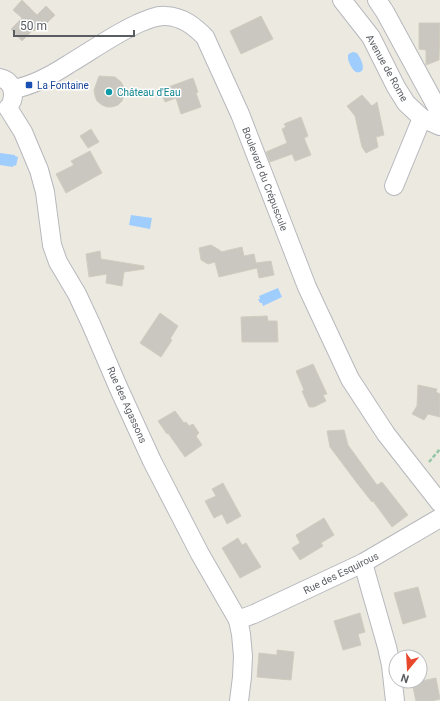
<svg xmlns="http://www.w3.org/2000/svg" width="440" height="701" viewBox="0 0 440 701" font-family="Roboto,sans-serif">
<rect width="100%" height="100%" fill="#eceae0"/>
<g fill="#9ecdfe">
<path d="M353 52 357 53C360 58 365 65 362 71 359 72 359 73 356 72 352 70 347 60 348 56 348 53 351 53 353 52Z"/>
<polygon points="0,153 15,155 15,156 18,157 16,166 14,165 13,167 0,165"/>
<polygon points="131,215 152,218 150,229 129,225"/>
<polygon points="278,288 282,297 263,306 262,303 260,303 258,299 260,299 259,296"/>
</g>
<g fill="#c9c7c0" stroke="#d1ccbf">
<polygon points="22,0 37,15 46,6 55,15 41,29 39,27 34,31 33,30 22,41 11,29 22,18 13,10"/>
<polygon points="261,16 273,39 241,54 230,31"/>
<polygon points="419,23 440,23 439,60 426,65 426,50 419,49"/>
<polygon points="99,76 115,77 121,82 124,87 125,93 122,101 118,105 112,107 107,107 102,105 97,101 95,96 94,90"/>
<polygon points="193,78 198,92 196,93 201,107 181,114 176,98 165,102 160,90"/>
<polygon points="362,95 372,106 377,102 384,135 376,137 378,147 366,153 362,147 355,116 347,106"/>
<polygon points="301,117 308,136 304,138 311,155 295,161 292,154 270,162 266,152 287,143 282,129 286,127 284,124"/>
<polygon points="91,129 99,142 88,148 80,136"/>
<polygon points="90,151 102,173 66,193 56,174 74,165 71,161"/>
<polygon points="211,245 221,251 221,252 242,247 244,256 254,254 256,263 271,261 274,275 259,278 257,268 219,277 215,262 208,264 201,260 199,248"/>
<polygon points="100,251 101,259 144,266 144,269 124,272 122,286 106,283 107,274 89,277 86,254"/>
<polygon points="160,313 178,326 170,339 172,340 161,357 140,343"/>
<polygon points="267,316 268,321 277,321 278,342 242,342 241,317"/>
<polygon points="313,364 327,394 323,395 326,401 314,407 309,407 302,391 304,390 296,371"/>
<polygon points="418,385 437,389 436,392 440,394 440,417 428,414 424,420 412,414 417,406"/>
<polygon points="175,411 184,423 186,422 189,426 193,424 199,433 196,436 202,445 185,457 168,433 167,434 158,421"/>
<polygon points="344,430 348,445 377,485 382,482 408,515 392,527 373,501 372,502 357,483 330,447 327,431"/>
<polygon points="223,483 241,516 227,524 222,514 214,518 205,501 216,496 212,489"/>
<polygon points="324,518 334,535 321,543 323,546 300,560 292,548 300,543 296,535"/>
<polygon points="238,538 242,545 246,543 261,567 240,578 222,548"/>
<polygon points="418,587 426,617 403,624 394,593"/>
<polygon points="360,613 365,632 358,634 361,645 343,650 334,621"/>
<polygon points="277,650 294,652 291,680 257,677 259,653 277,655"/>
<polygon points="436,678 440,699 432,701 416,701 412,683"/>
</g>
<g fill="none" stroke-linecap="round" stroke-linejoin="round">
<g stroke="#b6b8bd" stroke-width="20">
<g id="street">
<polyline points="342,0 371,37 396,87 406,103 422,118 440,126"/>
<polyline points="377,0 385,12 440,113"/>
<path d="M0 78C11 80 15 91 12 101"/>
<path d="M13 89C33 86 52 75 69 64 91 51 113 35 137 24 146 20 156 15 166 16 183 17 194 26 205 37L240 114 307 287 350 379 386 434 440 503"/>
<polyline points="8,108 23,132 39,170 45,192 52,245 58,262 77,294 91,324 119,389 152,461 200,554 238,620 241,634 243,656 242,677 239,701"/>
<polyline points="394,186 422,118"/>
<polyline points="363,563 387,647 391,665 395,701"/>
<polyline points="238,620 254,614 363,563 440,518"/>
</g>
</g>
<polyline stroke="#96c5a7" stroke-width="2.5" stroke-dasharray="4 2" stroke-linecap="butt" points="429,462 440,449"/>
<use href="#street" stroke="#fff" stroke-width="18"/>
</g>
<rect fill="#1a4fb4" stroke="#fff" stroke-width="1.5" x="25" y="81" width="8" height="8" rx="2"/>
<circle fill="#0f9aa8" stroke="#fff" stroke-width="1.5" cx="109" cy="92" r="4"/>
<g text-anchor="middle" dominant-baseline="central" stroke-width="3" stroke-linejoin="round" paint-order="stroke">
<g font-size="10" fill="#595c61" stroke="#fff">
<text transform="translate(387 68) rotate(61)">Avenue de Rome</text>
<text transform="translate(265 179) rotate(69)">Boulevard du Crépuscule</text>
<text transform="translate(127 405) rotate(66)">Rue des Agassons</text>
<text transform="translate(341 573) rotate(-26)">Rue des Esquirous</text>
</g>
<g font-size="10" fill="#164399" stroke="#fff" text-anchor="start">
<text x="37" y="85">La Fontaine</text>
</g>
<g font-size="10" fill="#0d838f" stroke="#fff" text-anchor="start">
<text x="117" y="92">Château d'Eau</text>
</g>
</g>
<g transform="translate(408 669) rotate(198)"><circle r="19" fill="#ffffff" stroke="#bdbec0"/>
<path d="M0-3L7 15L0 10L-7 15Z" fill="#e8482b"/>
<text y="-6" font-size="11" font-weight="bold" text-anchor="middle" fill="#595c61">N</text>
</g>
<path d="M14 30v6h120v-6" fill="none" stroke="#595c61" stroke-width="2"/>
<text x="20" y="30" font-size="12" fill="#595c61" stroke="#ffffff" stroke-width="3" paint-order="stroke">50 m</text>
</svg>
